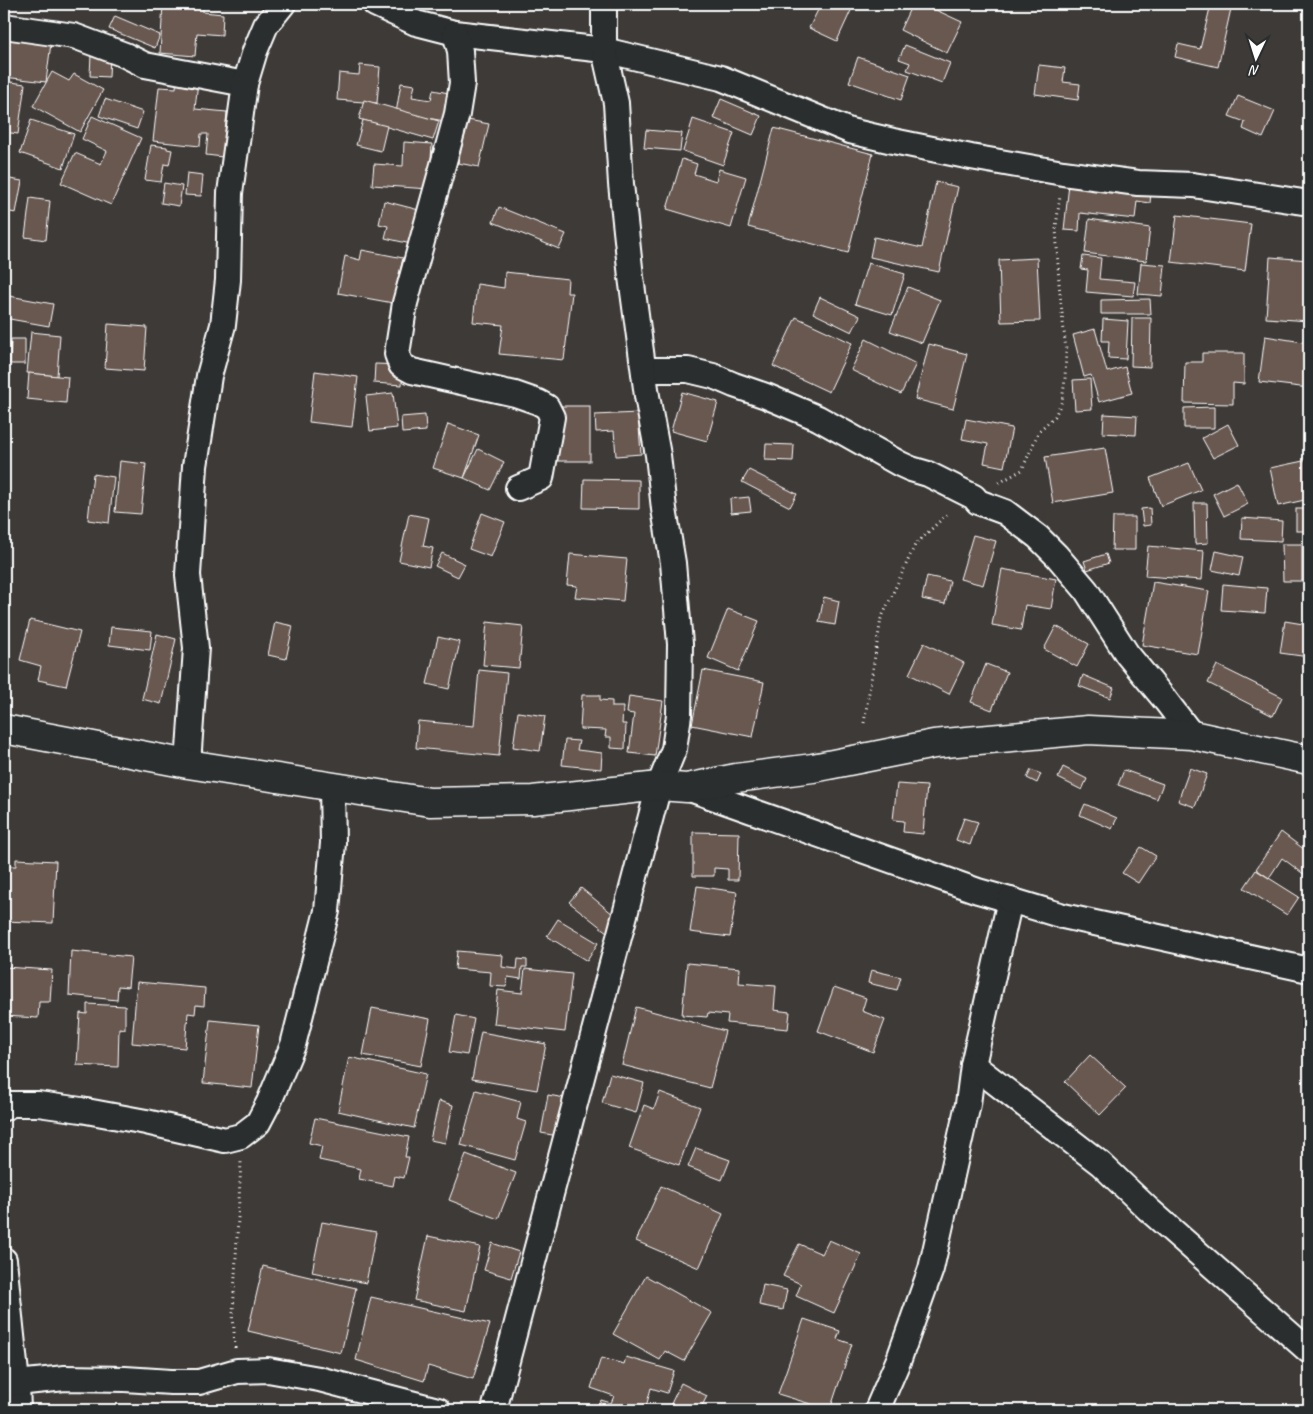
<svg xmlns="http://www.w3.org/2000/svg" width="1313" height="1414" viewBox="0 0 1313 1414" font-family="Caveat,sans-serif">
<rect width="100%" height="100%" fill="#3d3a38"/>
<filter id="ink" filterUnits="userSpaceOnUse"><feTurbulence type="fractalNoise" baseFrequency=".02" numOctaves="2"/><feDisplacementMap in="SourceGraphic" scale="10" xChannelSelector="R" yChannelSelector="G"/><feConvolveMatrix kernelMatrix="1 2 1 2 8 2 1 2 1" color-interpolation-filters="sRGB"/></filter>
<g filter="url(#ink)">
<g fill="#68594f" stroke="#fff">
<polygon points="163,4 203,4 203,12 223,14 222,35 197,33 195,56 160,53"/>
<polygon points="821,4 854,4 837,41 809,28"/>
<polygon points="912,4 923,4 962,22 947,53 900,30"/>
<polygon points="1211,4 1232,4 1218,67 1175,57 1178,44 1200,49"/>
<polygon points="1283,4 1306,4 1304,11"/>
<polygon points="115,16 160,35 155,48 109,29"/>
<polygon points="4,37 51,43 46,82 4,77"/>
<polygon points="905,45 950,63 942,83 907,70 910,63 899,59"/>
<polygon points="91,54 110,55 109,77 90,76"/>
<polygon points="858,57 910,75 901,100 849,82"/>
<polygon points="360,65 380,67 377,103 337,100 339,73 359,75"/>
<polygon points="1039,65 1065,68 1063,82 1080,84 1078,100 1035,94"/>
<polygon points="52,72 69,81 74,74 103,90 80,132 33,106"/>
<polygon points="177,79 198,81 195,109 227,112 223,157 206,155 208,134 201,134 200,146 153,141 159,87 176,88"/>
<polygon points="11,82 25,84 18,134 4,132"/>
<polygon points="401,83 415,85 412,97 431,100 433,90 449,93 445,121 396,113"/>
<polygon points="1238,96 1275,111 1263,138 1243,129 1245,122 1229,116"/>
<polygon points="105,99 143,112 137,129 99,116"/>
<polygon points="721,99 761,116 753,135 713,118"/>
<polygon points="364,100 439,121 433,140 359,119"/>
<polygon points="92,116 141,138 111,205 61,183 75,153 101,164 107,151 82,139"/>
<polygon points="693,119 734,133 723,165 683,151"/>
<polygon points="31,120 74,134 63,168 20,153"/>
<polygon points="363,120 387,126 381,151 356,145"/>
<polygon points="468,120 489,124 479,167 458,163"/>
<polygon points="774,128 873,154 848,253 748,227"/>
<polygon points="646,130 682,133 680,151 644,148"/>
<polygon points="404,142 432,144 429,189 372,185 374,164 403,166"/>
<polygon points="151,145 167,147 167,149 172,150 169,165 164,164 161,182 145,180"/>
<polygon points="682,159 697,164 694,174 716,181 719,169 746,177 731,228 667,209"/>
<polygon points="187,173 203,175 201,196 185,195"/>
<polygon points="4,178 22,181 16,213 4,211"/>
<polygon points="936,182 958,187 939,272 870,257 874,237 922,248"/>
<polygon points="164,183 182,186 179,206 161,203"/>
<polygon points="1069,184 1151,192 1150,203 1137,201 1135,219 1080,213 1079,231 1064,230"/>
<polygon points="30,198 50,201 46,240 25,237"/>
<polygon points="384,201 419,210 411,244 385,238 388,226 379,224"/>
<polygon points="499,207 566,234 559,249 493,222"/>
<polygon points="1177,215 1251,224 1245,271 1171,262"/>
<polygon points="1089,219 1150,228 1146,261 1085,253"/>
<polygon points="362,250 403,258 393,303 338,293 345,256 360,260"/>
<polygon points="1083,256 1101,258 1099,279 1135,282 1133,296 1086,292 1088,270 1081,269"/>
<polygon points="1270,257 1309,260 1309,321 1266,318"/>
<polygon points="1037,258 1040,321 1001,322 999,260"/>
<polygon points="868,263 905,274 892,315 855,304"/>
<polygon points="1141,263 1165,265 1162,296 1138,294"/>
<polygon points="505,272 568,279 567,293 572,293 564,360 499,354 503,325 473,322 477,284 504,288"/>
<polygon points="908,287 940,300 922,343 890,331"/>
<polygon points="4,295 53,304 49,326 4,318"/>
<polygon points="820,297 860,316 852,332 813,313"/>
<polygon points="1150,299 1151,314 1101,314 1101,300"/>
<polygon points="796,317 852,343 829,392 773,366"/>
<polygon points="1132,318 1151,318 1150,367 1131,366"/>
<polygon points="1103,319 1128,321 1126,359 1108,358 1109,341 1102,341"/>
<polygon points="108,324 147,327 144,371 105,368"/>
<polygon points="1095,329 1107,372 1125,367 1132,393 1099,402 1091,375 1084,377 1073,335"/>
<polygon points="31,332 60,335 57,376 27,373"/>
<polygon points="1265,336 1309,343 1309,388 1259,382"/>
<polygon points="11,339 25,339 25,364 10,364"/>
<polygon points="866,339 916,364 901,394 851,370"/>
<polygon points="929,344 967,354 953,409 915,399"/>
<polygon points="1202,353 1244,353 1244,384 1233,383 1233,404 1184,403 1185,362 1202,362"/>
<polygon points="375,364 403,365 402,385 374,383"/>
<polygon points="315,371 358,377 352,427 309,422"/>
<polygon points="29,373 68,377 66,403 27,399"/>
<polygon points="1090,379 1092,409 1075,410 1073,380"/>
<polygon points="682,392 718,402 707,441 671,431"/>
<polygon points="393,393 397,428 370,431 366,396"/>
<rect x="552" y="406" width="38" height="55"/>
<polygon points="1214,407 1214,428 1184,428 1184,408"/>
<polygon points="638,413 641,454 616,456 614,431 596,432 595,415"/>
<polygon points="1104,414 1137,416 1136,435 1103,433"/>
<polygon points="425,415 426,431 402,433 401,417"/>
<polygon points="966,419 1012,428 1004,467 984,463 988,444 962,439"/>
<polygon points="448,424 479,435 464,478 433,468"/>
<polygon points="1228,424 1239,445 1213,458 1202,438"/>
<polygon points="766,444 794,445 793,461 765,460"/>
<polygon points="1105,448 1113,493 1053,503 1045,457"/>
<polygon points="478,449 504,462 490,490 464,478"/>
<polygon points="1308,460 1309,499 1278,506 1270,468"/>
<polygon points="120,461 146,464 141,514 115,512"/>
<polygon points="1189,463 1201,490 1161,506 1150,478"/>
<polygon points="749,470 797,494 790,507 742,482"/>
<polygon points="93,474 114,477 109,523 88,520"/>
<polygon points="584,479 639,480 639,509 583,508"/>
<polygon points="1237,482 1248,504 1224,516 1213,494"/>
<polygon points="749,497 751,511 731,513 730,499"/>
<polygon points="1194,503 1207,503 1208,543 1195,544"/>
<polygon points="1150,508 1151,525 1143,526 1141,509"/>
<rect x="1296" y="509" width="13" height="22"/>
<polygon points="482,513 505,522 491,557 469,549"/>
<polygon points="409,514 429,518 423,546 433,548 429,567 399,561"/>
<polygon points="1113,517 1135,517 1135,550 1112,550"/>
<polygon points="1242,518 1282,521 1281,541 1241,539"/>
<polygon points="973,535 996,541 983,585 960,579"/>
<polygon points="1282,544 1302,544 1302,581 1283,581"/>
<polygon points="1148,546 1204,551 1202,580 1145,576"/>
<polygon points="1216,551 1243,557 1239,576 1212,570"/>
<polygon points="442,553 465,564 458,577 435,566"/>
<polygon points="570,554 627,559 623,601 575,597 577,586 567,585"/>
<polygon points="1106,554 1109,563 1087,570 1084,561"/>
<polygon points="1002,569 1056,579 1051,609 1025,605 1021,630 992,625"/>
<polygon points="927,576 950,581 945,604 922,599"/>
<polygon points="1153,582 1209,591 1198,654 1142,645"/>
<polygon points="1223,584 1267,588 1265,613 1221,610"/>
<polygon points="824,597 839,601 835,625 819,622"/>
<polygon points="728,609 759,621 738,671 708,658"/>
<polygon points="30,620 80,632 66,686 38,680 41,666 20,660"/>
<polygon points="1285,621 1309,625 1309,657 1280,653"/>
<polygon points="275,622 293,626 286,659 268,655"/>
<polygon points="487,622 523,626 519,668 483,665"/>
<polygon points="1056,626 1089,644 1077,667 1044,649"/>
<polygon points="111,627 152,631 150,650 109,645"/>
<polygon points="157,634 176,639 161,704 142,699"/>
<polygon points="438,637 460,642 449,689 427,684"/>
<polygon points="924,643 964,663 949,694 909,674"/>
<polygon points="986,664 1007,672 992,710 971,702"/>
<polygon points="1217,665 1282,697 1273,716 1208,683"/>
<polygon points="479,670 507,673 499,756 416,748 418,721 474,726"/>
<polygon points="703,670 764,682 753,737 692,725"/>
<polygon points="1083,675 1114,688 1110,698 1079,686"/>
<polygon points="582,695 600,695 600,700 612,701 612,707 623,707 622,724 626,724 625,749 611,748 611,737 605,737 606,730 580,729"/>
<polygon points="629,696 663,701 655,756 629,753 634,714 627,713"/>
<polygon points="518,712 545,716 540,751 513,747"/>
<polygon points="565,740 579,741 577,750 602,753 601,769 562,765"/>
<polygon points="1063,767 1087,779 1082,790 1058,778"/>
<polygon points="1190,768 1207,774 1195,807 1178,801"/>
<polygon points="1031,770 1041,774 1037,783 1027,778"/>
<polygon points="1124,770 1163,784 1157,799 1118,785"/>
<polygon points="897,784 927,786 923,834 903,832 904,821 893,820"/>
<polygon points="1085,804 1117,818 1112,829 1080,815"/>
<polygon points="964,818 978,822 970,845 956,840"/>
<polygon points="693,832 739,833 738,880 728,880 728,869 714,868 714,876 693,876"/>
<polygon points="1281,832 1309,853 1309,878 1282,858 1269,878 1256,869"/>
<polygon points="1141,847 1156,856 1138,883 1122,873"/>
<polygon points="16,859 56,861 53,923 4,921 4,866 16,866"/>
<polygon points="1256,870 1299,897 1287,915 1244,888"/>
<polygon points="697,886 737,892 730,937 690,932"/>
<polygon points="581,888 619,919 608,933 569,902"/>
<polygon points="558,919 598,943 587,961 547,936"/>
<polygon points="71,951 131,957 128,987 118,986 117,1000 69,995"/>
<polygon points="457,951 503,955 502,967 517,969 518,959 527,960 527,967 522,967 521,979 508,977 506,987 490,986 491,972 455,969"/>
<polygon points="687,963 740,968 739,983 776,986 774,1010 790,1012 788,1029 727,1023 728,1015 708,1013 707,1017 682,1015"/>
<polygon points="4,967 52,970 50,1002 39,1002 38,1018 4,1016"/>
<polygon points="525,969 572,974 565,1032 494,1024 498,990 522,993"/>
<polygon points="871,970 901,977 897,990 868,983"/>
<polygon points="137,982 205,988 204,1006 196,1005 195,1014 188,1013 185,1048 132,1043"/>
<polygon points="834,987 866,998 862,1011 885,1020 873,1052 818,1031"/>
<polygon points="87,1004 125,1006 125,1029 119,1028 118,1067 77,1065 80,1013 87,1014"/>
<polygon points="636,1007 725,1031 710,1088 622,1065"/>
<polygon points="372,1008 430,1019 421,1066 363,1055"/>
<polygon points="456,1015 474,1019 467,1055 449,1052"/>
<polygon points="210,1020 259,1025 252,1088 203,1083"/>
<polygon points="481,1032 546,1044 537,1090 472,1079"/>
<polygon points="1090,1055 1126,1088 1100,1115 1065,1082"/>
<polygon points="349,1057 426,1074 414,1128 338,1111"/>
<polygon points="610,1074 644,1083 636,1113 602,1103"/>
<polygon points="476,1090 521,1102 517,1119 526,1122 515,1160 461,1145"/>
<polygon points="660,1092 700,1107 679,1165 629,1148 644,1105 654,1109"/>
<polygon points="548,1095 565,1098 558,1136 541,1133"/>
<polygon points="439,1101 453,1105 445,1143 430,1140"/>
<polygon points="315,1118 409,1137 405,1157 409,1157 404,1178 395,1176 393,1186 359,1179 361,1169 319,1160 322,1146 309,1143"/>
<polygon points="696,1148 730,1160 722,1180 688,1167"/>
<polygon points="466,1154 516,1173 498,1219 449,1200"/>
<polygon points="661,1186 723,1214 699,1268 636,1241"/>
<polygon points="322,1222 376,1232 366,1283 312,1272"/>
<polygon points="428,1236 480,1247 466,1311 414,1300"/>
<polygon points="829,1240 861,1254 834,1313 796,1296 801,1284 783,1276 799,1244 822,1254"/>
<polygon points="492,1243 519,1252 511,1278 484,1270"/>
<polygon points="263,1266 356,1288 341,1353 248,1331"/>
<polygon points="646,1276 712,1313 684,1361 665,1351 660,1360 613,1334"/>
<polygon points="763,1285 787,1290 783,1310 759,1305"/>
<polygon points="371,1297 490,1324 473,1379 428,1366 424,1381 356,1360"/>
<polygon points="804,1319 840,1331 837,1339 852,1344 830,1410 778,1394"/>
<polygon points="626,1357 674,1371 667,1393 651,1388 646,1407 656,1410 598,1410 601,1400 611,1403 614,1396 591,1388 601,1358 624,1364"/>
<polygon points="681,1383 707,1396 700,1410 668,1410"/>
</g>
<g fill="none" stroke-linecap="round" stroke-linejoin="round">
<g stroke="#fff" stroke-width="28">
<g id="minor">
<polyline points="375,4 416,23 455,33 604,50 721,78 850,131 893,141 971,157 1063,173 1138,183 1193,185 1309,203"/>
<polyline points="4,26 74,36 125,55 145,65 245,84"/>
<polyline points="455,33 460,51 462,83 457,114 405,303 397,354 401,365 412,371 515,394 538,402 547,407 552,417 541,478 518,488"/>
<polyline points="644,370 688,370 713,376 734,385 766,396 818,418 900,464 911,469 928,474 974,497 978,502 1005,512 1038,537 1057,556 1086,590 1127,654 1166,701 1192,735"/>
<polyline points="188,764 196,648 188,575 195,466 209,376 223,325 228,280 230,193 245,84 255,51 266,25 283,4"/>
<polyline points="687,788 978,891 1010,900 973,1065 968,1104 931,1269 899,1359 877,1410"/>
<polyline points="1010,900 1063,916 1309,970"/>
<polyline points="973,1065 1101,1164 1148,1209 1309,1351"/>
<polyline points="4,1108 12,1104 38,1104 81,1110 146,1122 225,1140 241,1136 258,1123 269,1102 293,1045 327,911 333,843 332,787"/>
<polyline points="4,1260 17,1383 18,1410"/>
<polyline points="17,1383 65,1378 125,1379 171,1382 199,1382 237,1371 268,1370 319,1379 438,1410"/>
<polyline points="494,1410 659,786 674,749 679,715 680,644 673,563 664,509 658,455 647,396 631,277 621,184 616,103 604,50 604,4"/>
</g>
</g>
<g stroke="#fff" stroke-width="31">
<polyline id="secondary" points="4,729 188,764 430,802 533,800 659,786 687,788 736,778 813,768 934,744 1088,730 1192,735 1309,760"/>
</g>
<g stroke="#fff" stroke-width="3" stroke-dasharray="1 4" stroke-linecap="butt">
<polyline points="999,483 1022,470 1039,431 1055,416 1062,401 1065,380 1066,350 1059,284 1056,227 1060,196"/>
<polyline points="864,723 881,619 915,545 948,513"/>
<polyline points="235,1348 233,1314 241,1162"/>
</g>
<use href="#minor" stroke="#2a2d2e" stroke-width="24"/>
<use href="#secondary" stroke="#2a2d2e" stroke-width="28"/>
</g>
</g>
<rect width="1313" height="1414" fill="none" stroke="#2a2d2e" stroke-width="20"/>
<rect x="10" y="10" width="1293" height="1394" fill="none" stroke="#fff" stroke-width="2" filter="url(#ink)"/>
<g transform="translate(1256 58) rotate(184)" stroke="#2a2d2e" stroke-width="4" paint-order="stroke">
<path d="M0-4L9 19L0 12L-9 19Z" fill="#ffffff"/>
<text y="-8" font-size="14" font-weight="bold" text-anchor="middle" fill="#ffffff">N</text>
</g>
</svg>
